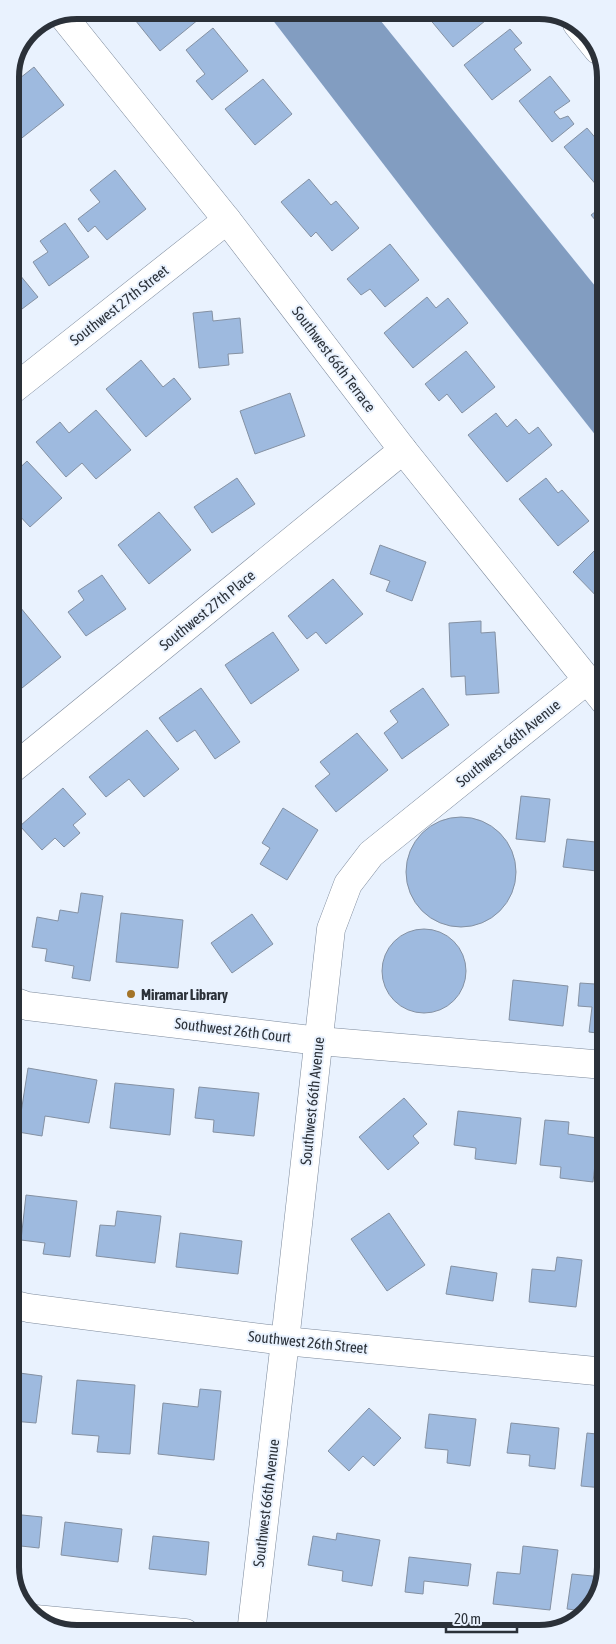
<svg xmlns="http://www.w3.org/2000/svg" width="616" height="1644" viewBox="0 0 616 1644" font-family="'Asap Condensed',sans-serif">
<rect width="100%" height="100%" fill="#e9f2fe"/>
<polygon fill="#829dc1" points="265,10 372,10 604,297 604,446 431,226"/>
<g fill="#9ebadf" stroke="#8491a3">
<polygon points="127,10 210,10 160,51"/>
<polygon points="425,10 495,10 496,12 453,47 423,11"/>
<polygon points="213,28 248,71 212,100 196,81 205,74 186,50"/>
<polygon points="510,29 522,43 514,49 531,70 492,100 464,65"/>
<polygon points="34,67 64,105 18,141 10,131 10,110 21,101 10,86"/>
<polygon points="550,76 570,101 554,112 560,119 568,116 574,124 552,142 519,101"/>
<polygon points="263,79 292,114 255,145 225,109"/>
<polygon points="587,128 604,148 604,182 598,187 564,147"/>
<polygon points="115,170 146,209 107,240 95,226 88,232 78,219 100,202 90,190"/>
<polygon points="309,179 331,205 336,201 359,228 332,251 316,232 311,237 281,202"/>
<polygon points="604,205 604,225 601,227 591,215"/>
<polygon points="65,223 89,257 49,286 33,262 48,252 40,241"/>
<polygon points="390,244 419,280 385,307 370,289 361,295 347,279"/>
<polygon points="10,263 38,297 10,318"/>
<polygon points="427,297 436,308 448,298 468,323 413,368 384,333"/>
<polygon points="212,311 213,321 240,318 243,353 228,354 229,365 199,368 193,313"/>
<polygon points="466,351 495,387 462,413 447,394 439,401 425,384"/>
<polygon points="141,360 163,387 174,378 191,399 146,437 106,389"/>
<polygon points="290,393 305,436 255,454 240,411"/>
<polygon points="96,410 131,450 96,479 82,463 66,477 36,442 60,422 69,433"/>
<polygon points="496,413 507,427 516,419 529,434 538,427 552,445 507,482 468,435"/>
<polygon points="27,461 62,498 30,527 17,513 11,519 11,476"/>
<polygon points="237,478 255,504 212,533 194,507"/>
<polygon points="546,478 558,493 562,490 589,521 558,546 519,499"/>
<polygon points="159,512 191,550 149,584 118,545"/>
<polygon points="604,541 604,604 573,572"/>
<polygon points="380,545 426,562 412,601 386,591 390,581 370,574"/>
<polygon points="102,575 126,609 86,636 68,612 84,600 78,591"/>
<polygon points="333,579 363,614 326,644 316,632 307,639 288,616"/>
<polygon points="20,607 61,657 22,688 11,675 11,615"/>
<polygon points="481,621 481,633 495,632 499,693 466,695 465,676 451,677 449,623"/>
<polygon points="273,632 299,670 251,704 225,665"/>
<polygon points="201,688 240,742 215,759 195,730 177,742 159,718"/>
<polygon points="423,688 449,725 402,759 384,733 398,722 390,711"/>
<polygon points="147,730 179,769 144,797 129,779 106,797 89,777"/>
<polygon points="357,733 388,770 336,812 315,786 330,774 320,762"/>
<polygon points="63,788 86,814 73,825 80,833 64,847 55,838 42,850 20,826"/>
<polygon points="521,796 550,799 545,842 516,839"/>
<polygon points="283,808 318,830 287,880 260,864 270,848 262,843"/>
<circle cx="461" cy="872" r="55"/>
<polygon points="567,839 605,843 605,872 563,867"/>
<polygon points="81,893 103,896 90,981 72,978 74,966 45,961 47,949 32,947 37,917 58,921 60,910 78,913"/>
<polygon points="121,913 183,920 178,968 116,962"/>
<polygon points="252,914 273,944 232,973 211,943"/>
<circle cx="424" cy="971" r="42"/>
<polygon points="513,980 568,986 563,1026 509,1020"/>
<polygon points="595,982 605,983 605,1034 589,1032 592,1007 578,1006 580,983 595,984"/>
<polygon points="28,1068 97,1080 89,1123 45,1116 42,1136 18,1132"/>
<polygon points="115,1083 174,1089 170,1135 110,1128"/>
<polygon points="199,1087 259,1093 254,1136 213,1132 214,1120 195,1118"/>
<polygon points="404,1098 427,1124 413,1136 419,1143 388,1170 359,1137"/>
<polygon points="458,1111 521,1118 516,1164 475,1159 476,1148 454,1145"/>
<polygon points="545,1120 569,1122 568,1134 598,1138 593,1182 560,1178 561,1167 540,1165"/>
<polygon points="26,1195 77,1201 70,1257 43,1254 45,1243 21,1240"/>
<polygon points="117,1211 161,1216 155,1263 96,1256 100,1225 115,1226"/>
<polygon points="389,1213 425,1265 387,1291 351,1239"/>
<polygon points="180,1233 242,1241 238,1274 176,1267"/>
<polygon points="557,1257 582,1260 576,1307 529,1302 532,1269 555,1271"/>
<polygon points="451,1266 497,1273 493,1301 446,1294"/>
<polygon points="12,1372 42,1376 36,1423 12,1421"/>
<polygon points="77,1380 135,1385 130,1454 97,1452 99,1436 72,1434"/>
<polygon points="200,1389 221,1391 214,1460 158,1454 163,1403 198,1407"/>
<polygon points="369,1408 401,1438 374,1466 363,1456 349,1471 328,1451"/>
<polygon points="429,1414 476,1419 470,1466 447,1463 448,1450 425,1448"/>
<polygon points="511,1423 559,1428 555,1469 529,1466 530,1455 507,1453"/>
<polygon points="587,1433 606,1435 606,1465 603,1488 581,1486"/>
<polygon points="12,1514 42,1517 39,1548 12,1545"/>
<polygon points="65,1522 122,1529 118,1562 61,1555"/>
<polygon points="337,1533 380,1540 372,1586 342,1581 343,1571 308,1565 313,1536 336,1540"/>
<polygon points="153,1536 209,1542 206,1575 149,1569"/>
<polygon points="523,1546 558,1550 550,1610 493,1604 497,1572 520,1574"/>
<polygon points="409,1557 471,1564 468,1586 424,1581 423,1594 405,1592"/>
<polygon points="572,1574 603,1577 596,1598 587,1597 585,1611 567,1609"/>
</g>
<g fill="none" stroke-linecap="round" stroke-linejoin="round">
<g stroke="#7c899b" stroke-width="29">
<g id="minor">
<polyline points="63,16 227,220 403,450 605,702"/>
<polyline points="577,24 598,50"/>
<polyline points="11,391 227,220"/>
<polyline points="11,770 403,450"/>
<polyline points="11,1000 27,1006 319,1041 605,1065"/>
<polyline points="12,1304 28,1308 285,1341 606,1372"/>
<polyline points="35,1619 185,1633"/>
<polyline points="251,1633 285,1341 331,929 348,884 371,854 587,680"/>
</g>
</g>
<use href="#minor" stroke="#fff" stroke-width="28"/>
</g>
<circle fill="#a37428" stroke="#e9f2fe" stroke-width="2" cx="131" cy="994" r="5"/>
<g text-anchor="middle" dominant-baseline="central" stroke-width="4" stroke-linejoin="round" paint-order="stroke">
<g font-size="15" fill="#2b3139" stroke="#e9f2fe">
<text transform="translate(119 305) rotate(-38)">Southwest 27th Street</text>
<text transform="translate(334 359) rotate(53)">Southwest 66th Terrace</text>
<text transform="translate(207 610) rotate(-39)">Southwest 27th Place</text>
<text transform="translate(508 743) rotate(-39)">Southwest 66th Avenue</text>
<text transform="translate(233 1030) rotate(7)">Southwest 26th Court</text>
<text transform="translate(312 1101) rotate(-84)">Southwest 66th Avenue</text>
<text transform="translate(308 1342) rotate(6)">Southwest 26th Street</text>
<text transform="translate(266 1503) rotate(-83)">Southwest 66th Avenue</text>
</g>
<g font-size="15" font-weight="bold" fill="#2b3139" stroke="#e9f2fe" text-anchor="start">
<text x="141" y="994">Miramar Library</text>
</g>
</g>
<path d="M0 0H616V1644H0ZM77 19H539A58 58 0 0 1 597 77V1567A58 58 0 0 1 539 1625H77A58 58 0 0 1 19 1567V77A58 58 0 0 1 77 19Z" fill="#e9f2fe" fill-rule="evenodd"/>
<path fill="none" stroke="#2b3139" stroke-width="6" d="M77 19H539A58 58 0 0 1 597 77V1567A58 58 0 0 1 539 1625H77A58 58 0 0 1 19 1567V77A58 58 0 0 1 77 19Z"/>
<path d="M446 1624v8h71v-8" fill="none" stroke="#2b3139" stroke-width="2.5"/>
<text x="454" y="1624" font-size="15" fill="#2b3139" stroke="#e9f2fe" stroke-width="4" paint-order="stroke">20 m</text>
</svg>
